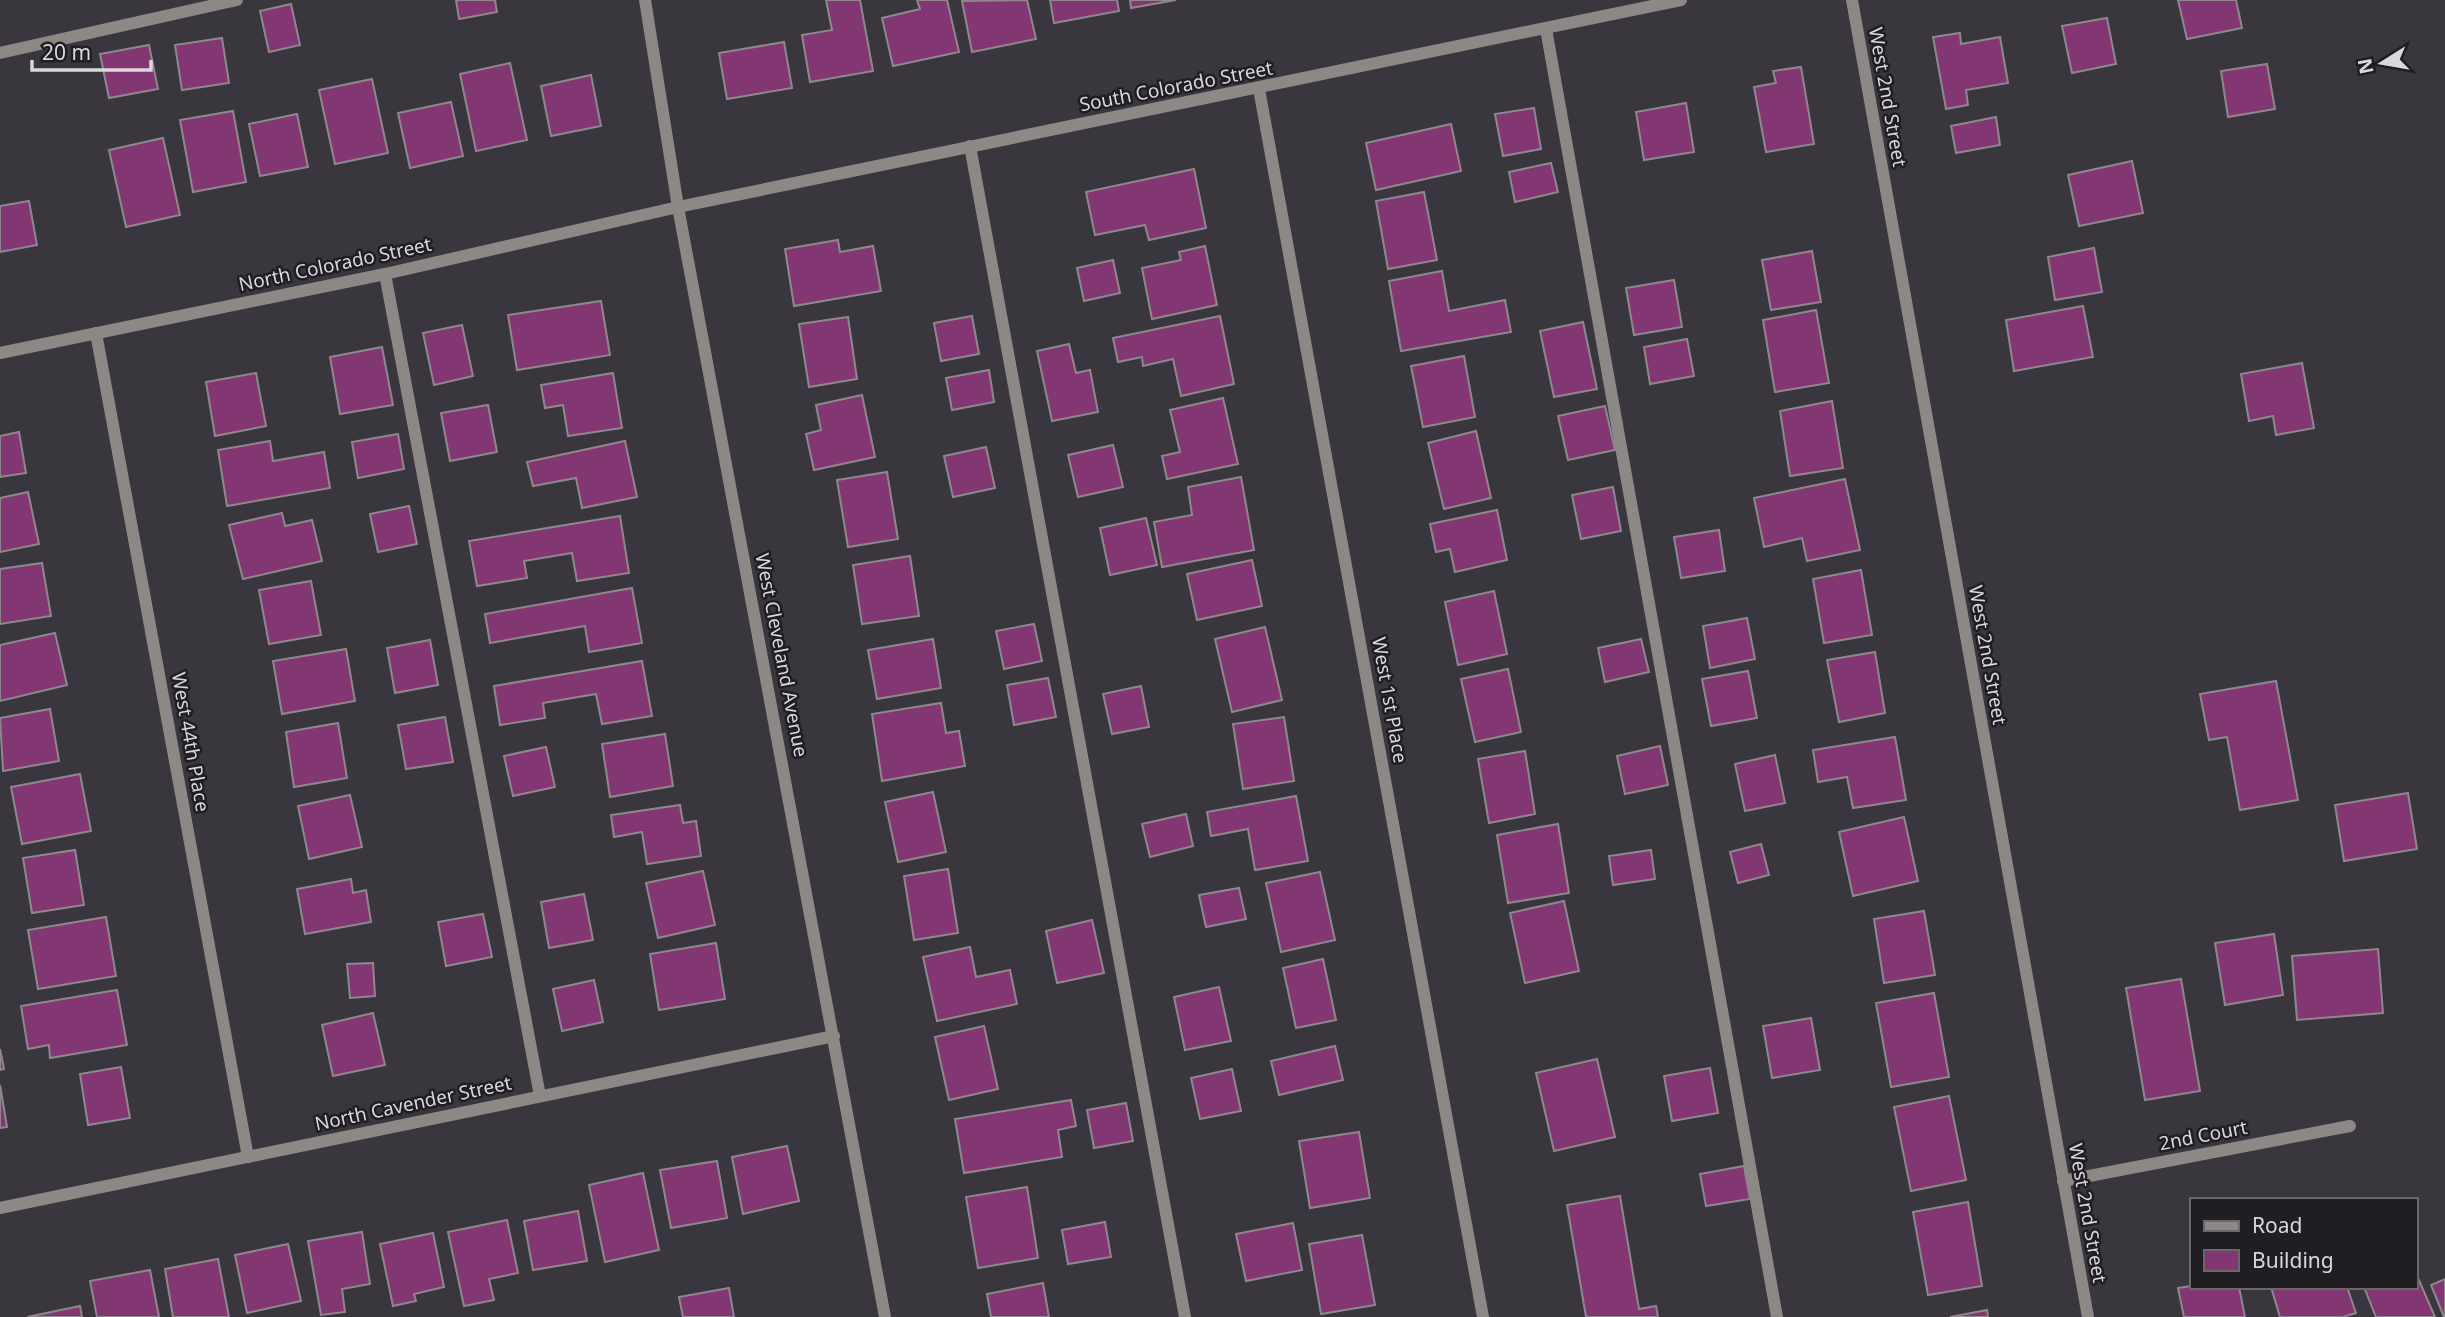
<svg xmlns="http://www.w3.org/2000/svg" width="2445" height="1317" viewBox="0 0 2445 1317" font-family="'Noto Sans',sans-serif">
<rect width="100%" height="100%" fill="#39363e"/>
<g fill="#823772" stroke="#8f878d" stroke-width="2">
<polygon points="456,0 495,0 497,12 459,19"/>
<polygon points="826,0 860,0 873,71 810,82 802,35 832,30"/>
<polygon points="917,0 947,0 959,52 893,66 882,18 920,9"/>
<polygon points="1027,0 1036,39 972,52 962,1"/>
<polygon points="1050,0 1117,0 1119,11 1054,23"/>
<polygon points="1130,0 1176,0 1131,8"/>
<polygon points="2178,0 2236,0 2242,28 2187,39"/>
<polygon points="291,4 300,45 269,52 260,11"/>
<polygon points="2107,18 2116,64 2072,73 2062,26"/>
<polygon points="1960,33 1961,44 2000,37 2008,83 1966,90 1968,105 1946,109 1933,37"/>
<polygon points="222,38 229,83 182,90 175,45"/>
<polygon points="784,42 792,88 727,99 719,53"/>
<polygon points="149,45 158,89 109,98 100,54"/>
<polygon points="510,63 527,140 476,151 460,74"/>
<polygon points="2267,64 2275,109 2228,117 2221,71"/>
<polygon points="1801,67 1814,144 1766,152 1754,87 1776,83 1773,71"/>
<polygon points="591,75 601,126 551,136 541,86"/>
<polygon points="372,79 388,153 335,164 319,90"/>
<polygon points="451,102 463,156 410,168 398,113"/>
<polygon points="1686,103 1694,152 1644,160 1636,112"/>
<polygon points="1534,108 1541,149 1503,156 1495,114"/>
<polygon points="233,111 246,182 193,192 180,120"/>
<polygon points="297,114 308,167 260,176 249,124"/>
<polygon points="1996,117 2000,145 1956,153 1951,126"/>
<polygon points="1451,124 1461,171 1376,190 1366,143"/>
<polygon points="163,138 180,215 126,227 109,150"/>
<polygon points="2132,161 2143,213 2079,226 2068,175"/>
<polygon points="1551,163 1558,192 1515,202 1509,172"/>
<polygon points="1194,169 1206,228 1149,240 1145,225 1095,235 1086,192"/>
<polygon points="1424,192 1437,260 1388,269 1376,201"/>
<polygon points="29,201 37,245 0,252 0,206"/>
<polygon points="838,240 840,252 873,246 881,291 794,306 785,249"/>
<polygon points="1205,246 1217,305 1152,319 1142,268 1181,260 1179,252"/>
<polygon points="2094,248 2102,292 2055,300 2048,257"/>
<polygon points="1812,251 1821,302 1771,310 1762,260"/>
<polygon points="1113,260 1120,293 1084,301 1077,268"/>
<polygon points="1442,271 1449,311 1505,300 1511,332 1401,351 1389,281"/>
<polygon points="1674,280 1682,327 1634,335 1626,288"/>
<polygon points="601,301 610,355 517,370 508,315"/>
<polygon points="2083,306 2093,357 2014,371 2006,320"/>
<polygon points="1816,310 1829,383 1775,392 1763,320"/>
<polygon points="972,316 979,354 941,361 934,323"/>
<polygon points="1220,316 1234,384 1181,396 1173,359 1143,366 1142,357 1118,362 1113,338"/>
<polygon points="848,317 857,379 809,387 799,324"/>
<polygon points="1583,322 1597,389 1554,397 1540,331"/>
<polygon points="462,325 473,376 434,385 423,333"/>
<polygon points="1687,339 1694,376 1650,384 1644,347"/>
<polygon points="1069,344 1076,373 1090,370 1098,412 1052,421 1037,351"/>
<polygon points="382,347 393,405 340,414 330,357"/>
<polygon points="1464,356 1475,417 1423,427 1411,366"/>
<polygon points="2302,363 2314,428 2276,435 2273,416 2249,421 2241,374"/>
<polygon points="989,370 994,402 952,410 946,378"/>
<polygon points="256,373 266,426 215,436 206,382"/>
<polygon points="613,373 622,428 568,436 563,405 545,408 541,385"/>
<polygon points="862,395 875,457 814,470 806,434 821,430 816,405"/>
<polygon points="1223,398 1238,464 1167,479 1162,456 1180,452 1170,410"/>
<polygon points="1832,401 1843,468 1790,476 1780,411"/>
<polygon points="488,405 497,452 450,461 441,413"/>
<polygon points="1605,406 1615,450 1568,460 1558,416"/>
<polygon points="1476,431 1491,498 1444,509 1428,443"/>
<polygon points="19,432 26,473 0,477 0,436"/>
<polygon points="398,434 404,469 358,478 352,442"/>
<polygon points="270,441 273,461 324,452 330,488 227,506 218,450"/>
<polygon points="625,441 637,497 582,508 576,478 533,486 527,462"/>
<polygon points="1113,445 1123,487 1078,497 1068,455"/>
<polygon points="986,447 995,488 953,497 944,456"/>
<polygon points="887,472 898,539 848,547 837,480"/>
<polygon points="1241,477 1254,550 1162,567 1154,522 1192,515 1188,487"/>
<polygon points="1845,479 1860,550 1807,561 1802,538 1764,547 1754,498"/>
<polygon points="1613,487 1621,531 1581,539 1572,495"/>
<polygon points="28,492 39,544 0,552 0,498"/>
<polygon points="409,506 417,544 378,552 370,514"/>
<polygon points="1497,510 1507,560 1455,572 1450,549 1436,552 1430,524"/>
<polygon points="282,513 285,526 312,520 322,561 243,579 229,525"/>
<polygon points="620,516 629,573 577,581 572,553 524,561 527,578 477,586 469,541"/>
<polygon points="1146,518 1157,565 1110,575 1100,528"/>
<polygon points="1719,530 1725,571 1681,578 1674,537"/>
<polygon points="910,556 919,616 862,624 853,565"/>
<polygon points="1252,560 1262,606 1197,620 1187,574"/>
<polygon points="42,563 51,616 0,624 0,569"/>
<polygon points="1861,570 1872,635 1824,643 1813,579"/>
<polygon points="311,581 321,635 269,644 259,590"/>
<polygon points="632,588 642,643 589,652 585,626 490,643 485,614"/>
<polygon points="1494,591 1507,654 1458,665 1445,602"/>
<polygon points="1747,618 1755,659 1710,668 1703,626"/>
<polygon points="1034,624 1042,661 1004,669 996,631"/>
<polygon points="1265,627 1282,700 1232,712 1215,639"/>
<polygon points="55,633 67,685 0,701 0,645"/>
<polygon points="933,639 941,688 877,699 868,650"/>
<polygon points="1641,639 1649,672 1605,682 1598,648"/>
<polygon points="430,640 438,685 395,693 387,648"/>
<polygon points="346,649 355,701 282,714 273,661"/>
<polygon points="1875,652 1885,713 1839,722 1827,660"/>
<polygon points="642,661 652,716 602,724 596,694 543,703 545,718 500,725 494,686"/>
<polygon points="1508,669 1521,732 1475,742 1461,679"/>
<polygon points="1748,671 1757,718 1711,726 1702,679"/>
<polygon points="1048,678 1056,717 1014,725 1007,685"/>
<polygon points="2276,681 2298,800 2240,810 2227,737 2209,740 2200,694"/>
<polygon points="1141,686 1149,727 1112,734 1103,694"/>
<polygon points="941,703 946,733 959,731 965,766 882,781 872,714"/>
<polygon points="50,709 59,761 3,771 0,718"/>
<polygon points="445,717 453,762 406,769 398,725"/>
<polygon points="1284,717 1294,781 1243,789 1233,724"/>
<polygon points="338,723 347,778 294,787 286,732"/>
<polygon points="665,734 673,786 610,797 602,744"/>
<polygon points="1895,737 1906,800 1853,808 1847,777 1818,782 1813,750"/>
<polygon points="1660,746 1668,785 1625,794 1617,756"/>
<polygon points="546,747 555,787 513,796 504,756"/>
<polygon points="1525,751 1535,814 1489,823 1478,759"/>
<polygon points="1775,755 1785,803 1745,811 1735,764"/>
<polygon points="80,774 91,831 22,844 11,787"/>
<polygon points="933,792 946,852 898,862 885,802"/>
<polygon points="2408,793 2417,849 2344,861 2335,805"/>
<polygon points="350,795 362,847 309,859 298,806"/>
<polygon points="1296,796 1308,861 1255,870 1248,829 1211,836 1207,812"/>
<polygon points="680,805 683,823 696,821 701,856 647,864 642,832 614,837 611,815"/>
<polygon points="1186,814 1193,846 1150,857 1142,824"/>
<polygon points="1904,817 1918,881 1853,896 1839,832"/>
<polygon points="1558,824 1569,893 1508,903 1497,835"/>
<polygon points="1761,844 1769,875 1738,883 1730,852"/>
<polygon points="75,850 84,905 32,913 23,858"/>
<polygon points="1651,850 1655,879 1613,885 1609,856"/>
<polygon points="948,869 958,933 914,940 904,876"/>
<polygon points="703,871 715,925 658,938 646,883"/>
<polygon points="1320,872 1335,940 1281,952 1266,883"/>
<polygon points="351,879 353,893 366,890 371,922 305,934 297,889"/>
<polygon points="1239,888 1246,919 1206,927 1199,895"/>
<polygon points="584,894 593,940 549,948 541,902"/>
<polygon points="1564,901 1579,971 1525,983 1510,913"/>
<polygon points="1924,911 1935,975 1884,983 1874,919"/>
<polygon points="483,914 492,957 446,966 438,922"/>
<polygon points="106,917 116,976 38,989 28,930"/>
<polygon points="1092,920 1104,973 1057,983 1046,931"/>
<polygon points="2274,934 2283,995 2225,1005 2215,943"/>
<polygon points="716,943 725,999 659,1010 650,954"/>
<polygon points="970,947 976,977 1010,970 1017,1004 937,1021 923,957"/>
<polygon points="2378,949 2383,1013 2297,1020 2292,956"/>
<polygon points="1323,959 1336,1020 1296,1028 1283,968"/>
<polygon points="373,963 375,996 350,998 347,964"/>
<polygon points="2181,979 2200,1091 2145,1100 2126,988"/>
<polygon points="594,980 603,1022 562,1031 553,989"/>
<polygon points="1219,987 1231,1041 1185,1050 1174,997"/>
<polygon points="117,990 127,1045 50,1058 49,1045 28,1049 21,1006"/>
<polygon points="1934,993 1949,1077 1891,1087 1876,1003"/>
<polygon points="373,1013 385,1065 333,1076 322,1025"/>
<polygon points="1811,1018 1820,1070 1772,1078 1763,1026"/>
<polygon points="984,1026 998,1089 949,1100 935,1037"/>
<polygon points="1335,1046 1343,1080 1279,1095 1271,1061"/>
<polygon points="0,1049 4,1069 0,1070"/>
<polygon points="1597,1059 1615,1137 1554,1151 1536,1073"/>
<polygon points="121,1067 130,1118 88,1125 80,1074"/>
<polygon points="1710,1068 1718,1113 1672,1121 1664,1076"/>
<polygon points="1232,1069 1241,1111 1200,1119 1191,1078"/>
<polygon points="0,1085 7,1127 0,1128"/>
<polygon points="1949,1096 1966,1180 1911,1191 1894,1107"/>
<polygon points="1071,1100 1076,1126 1058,1130 1062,1157 964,1173 955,1119"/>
<polygon points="1126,1103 1133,1141 1094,1148 1087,1110"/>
<polygon points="1359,1132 1370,1198 1310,1208 1299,1141"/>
<polygon points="787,1146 799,1201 743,1214 732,1157"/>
<polygon points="717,1161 727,1218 671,1228 660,1170"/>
<polygon points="1744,1166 1750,1199 1706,1206 1700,1174"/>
<polygon points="643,1173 659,1250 605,1262 589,1185"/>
<polygon points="1027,1187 1038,1258 978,1268 966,1197"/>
<polygon points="1620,1196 1639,1309 1656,1306 1658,1317 1586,1317 1567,1205"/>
<polygon points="1968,1202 1982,1286 1928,1295 1913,1212"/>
<polygon points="578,1211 587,1261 533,1270 524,1221"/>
<polygon points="507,1220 518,1273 489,1279 494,1300 464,1306 448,1232"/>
<polygon points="1105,1222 1111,1257 1068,1264 1062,1230"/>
<polygon points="1293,1223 1302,1270 1246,1281 1236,1234"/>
<polygon points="362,1232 370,1284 342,1289 345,1312 321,1315 308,1241"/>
<polygon points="433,1233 444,1287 414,1294 416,1301 393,1306 380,1244"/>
<polygon points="1362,1235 1375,1305 1321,1314 1309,1244"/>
<polygon points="288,1244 301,1301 247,1313 235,1255"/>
<polygon points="218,1259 229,1317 173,1317 165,1269"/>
<polygon points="150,1270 159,1317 97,1317 90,1281"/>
<polygon points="2415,1271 2435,1317 2376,1317 2364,1287 2415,1287"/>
<polygon points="2445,1279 2445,1317 2444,1317 2431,1285"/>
<polygon points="1043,1283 1049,1317 991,1317 987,1294"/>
<polygon points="2191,1286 2239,1287 2245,1317 2184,1317 2178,1288"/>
<polygon points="2271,1287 2347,1287 2356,1313 2343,1317 2280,1317"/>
<polygon points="729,1288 734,1317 683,1317 679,1297"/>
<polygon points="80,1306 82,1317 27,1317"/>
<polygon points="1987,1310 1988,1317 1950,1317"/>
</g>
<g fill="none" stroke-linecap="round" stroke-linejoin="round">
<g stroke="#8b8885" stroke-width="12">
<polyline points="645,0 678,207 885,1317"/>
<polyline points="1852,0 2088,1317"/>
<polyline points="1546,29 1777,1317"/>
<polyline points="0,53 237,0"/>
<polyline points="1259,89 1483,1317"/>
<polyline points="970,146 1185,1317"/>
<polyline points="385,274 540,1096"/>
<polyline points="96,333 248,1157"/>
<polyline points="0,353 385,274 678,207 1681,0"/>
<polyline points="2063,1181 2350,1126"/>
<polyline points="0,1208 834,1036"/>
</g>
</g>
<g text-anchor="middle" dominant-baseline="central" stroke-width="5" stroke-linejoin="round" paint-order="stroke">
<g font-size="19" fill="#d9d8dc" stroke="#201e22">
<text transform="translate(1176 86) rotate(-11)">South Colorado Street</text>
<text transform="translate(1888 97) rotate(80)">West 2nd Street</text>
<text transform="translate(335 264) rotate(-12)">North Colorado Street</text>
<text transform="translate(782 655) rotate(79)">West Cleveland Avenue</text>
<text transform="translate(1988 655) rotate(80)">West 2nd Street</text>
<text transform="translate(1390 700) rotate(80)">West 1st Place</text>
<text transform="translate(191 742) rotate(80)">West 44th Place</text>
<text transform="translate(413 1103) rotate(-12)">North Cavender Street</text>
<text transform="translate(2203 1135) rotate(-11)">2nd Court</text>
<text transform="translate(2088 1213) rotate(80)">West 2nd Street</text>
</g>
</g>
<rect x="2190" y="1198" width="228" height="91" fill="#201e22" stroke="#6a686c" stroke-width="2"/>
<rect x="2204" y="1221" width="35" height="10" fill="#8b8885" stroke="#6a686c" stroke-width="2"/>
<text x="2252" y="1233" font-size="21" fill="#d9d8dc">Road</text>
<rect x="2204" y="1250" width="35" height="21" fill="#823772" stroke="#6a686c" stroke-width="2"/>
<text x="2252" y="1268" font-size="21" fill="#d9d8dc">Building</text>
<g transform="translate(2382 63) rotate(259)" stroke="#201e22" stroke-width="5" paint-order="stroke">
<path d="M0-5L12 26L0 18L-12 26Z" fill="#d9d8dc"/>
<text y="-10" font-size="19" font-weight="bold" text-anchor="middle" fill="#d9d8dc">N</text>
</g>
<path d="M32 60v10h119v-10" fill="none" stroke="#d9d8dc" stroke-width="3.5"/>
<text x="42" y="60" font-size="21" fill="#d9d8dc" stroke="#201e22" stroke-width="5" paint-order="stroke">20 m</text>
</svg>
